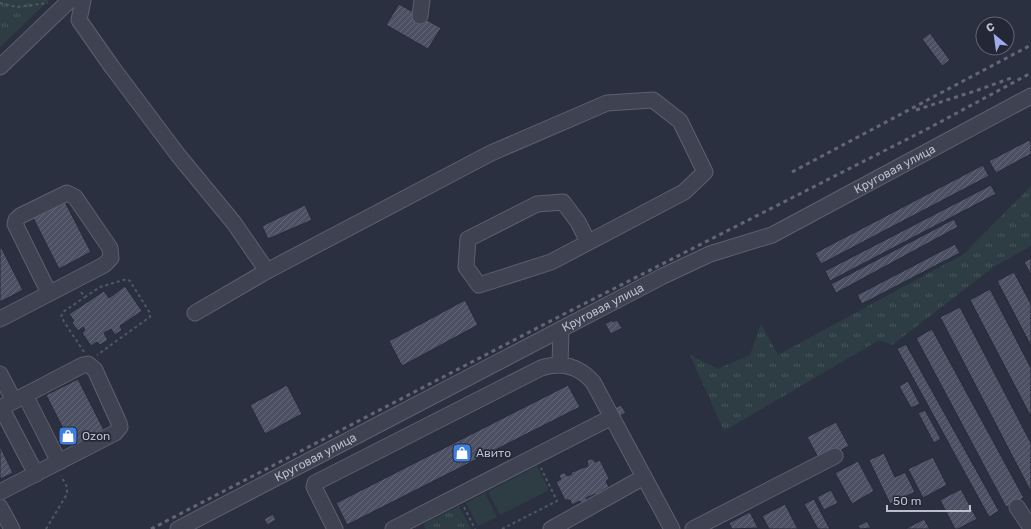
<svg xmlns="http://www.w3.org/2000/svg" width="1031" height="529" viewBox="0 0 1031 529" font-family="Rubik,sans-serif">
<defs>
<pattern id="grass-tufts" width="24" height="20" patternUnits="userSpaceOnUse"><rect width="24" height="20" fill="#2e3d43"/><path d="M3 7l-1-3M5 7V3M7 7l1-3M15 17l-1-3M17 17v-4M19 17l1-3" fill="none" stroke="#4a575d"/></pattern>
<pattern id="building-hatch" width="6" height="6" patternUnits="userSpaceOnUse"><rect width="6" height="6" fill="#4b5062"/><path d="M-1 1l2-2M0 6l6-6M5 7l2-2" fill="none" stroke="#636777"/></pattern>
</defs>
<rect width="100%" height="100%" fill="#2b3041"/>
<g fill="url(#grass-tufts)">
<polygon points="0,0 49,0 0,47"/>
<polygon points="1031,186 1031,246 995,266 892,345 879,340 724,431 690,355 718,369 750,355 761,324 778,355 964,254"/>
<polygon points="459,506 471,529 426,529 424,524"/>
</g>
<g fill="#2e3d43">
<polygon points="537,466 549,490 500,515 488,492"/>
<polygon points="485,493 497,517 478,526 466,503"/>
</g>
<g fill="url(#building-hatch)" stroke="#262938">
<polygon points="399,4 441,28 428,49 386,25"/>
<polygon points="930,33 950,60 942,66 922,39"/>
<polygon points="1029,140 1031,143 1031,154 996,173 989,161"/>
<polygon points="983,165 989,176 821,264 815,253"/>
<polygon points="991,185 996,194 830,281 825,271"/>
<polygon points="65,202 91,252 59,269 33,218"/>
<polygon points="305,205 312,220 268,239 262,226"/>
<polygon points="954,219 958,227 836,293 831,284"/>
<polygon points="955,244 960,253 862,304 857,295"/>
<polygon points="0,245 23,290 0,302"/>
<polygon points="1031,258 1031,275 1024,262"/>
<polygon points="1014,272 1031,304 1031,346 997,281"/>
<polygon points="125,286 142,311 120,326 122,330 115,335 111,329 104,333 108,340 100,345 97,342 91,346 82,333 85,330 83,327 78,331 72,323 74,321 69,314 104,291 109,298"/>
<polygon points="990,289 1031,368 1031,417 970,300"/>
<polygon points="465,300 478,325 402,366 389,341"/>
<polygon points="960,307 1031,443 1031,492 940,317"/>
<polygon points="612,320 613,322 617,320 622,328 611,334 605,324"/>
<polygon points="932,329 1024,498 1006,507 916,338"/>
<polygon points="906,344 999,511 989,517 897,349"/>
<polygon points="78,379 104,430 72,446 46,395"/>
<polygon points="908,381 920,404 911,408 899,386"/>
<polygon points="287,385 302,414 265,434 250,405"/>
<polygon points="568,385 580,407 347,525 336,503"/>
<polygon points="621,405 626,413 618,417 613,409"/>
<polygon points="925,410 941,439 934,443 918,413"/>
<polygon points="836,422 849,446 820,461 807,437"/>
<polygon points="0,446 13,473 0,479"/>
<polygon points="884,453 895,477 905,472 915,492 890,504 869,460"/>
<polygon points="933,457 947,485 923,498 908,469"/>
<polygon points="590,459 593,459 595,462 600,460 609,478 606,481 609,487 601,491 602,493 596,496 595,494 586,498 587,500 581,504 580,501 572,505 570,500 565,500 556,482 561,479 559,476 562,473 565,473 567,476 572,474 571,471 572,471 573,472 582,468 581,466 583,468 588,466 587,461"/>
<polygon points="858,461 874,491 852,504 835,473"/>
<polygon points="961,489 977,519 958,529 955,529 940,500"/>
<polygon points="831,490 838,503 824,510 817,497"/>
<polygon points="814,499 830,529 818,529 804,504"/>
<polygon points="785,504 798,529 769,529 762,516"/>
<polygon points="750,512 758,528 732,529 729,523"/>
<polygon points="273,514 276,520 267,525 264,519"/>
<polygon points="924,519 930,529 905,529"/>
<polygon points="867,521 871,528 860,529 858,526"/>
</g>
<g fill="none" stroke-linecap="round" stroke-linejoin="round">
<g stroke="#5d606e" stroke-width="17">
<g id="minor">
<polyline points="83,0 79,20 112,67 178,155 234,223 267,271"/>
<polyline points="420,16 422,0"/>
<polyline points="0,67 70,0"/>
<polyline points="195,313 267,271 491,153 607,103 653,100 680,121 705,172 684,192 551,262 479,285 466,267 468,239 537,204 563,202 578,222 588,242"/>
<polyline points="0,319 104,265 111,258 110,248 75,197 67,193 20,216 16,220 15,224 49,293"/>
<polyline points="560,365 561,329"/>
<polyline points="0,374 14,401 4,406 4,413 36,474"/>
<polyline points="25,395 59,462"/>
<polyline points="0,492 115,433 120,427 119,423 95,370 88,364 83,365 14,401"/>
<polyline points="0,507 12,529"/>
<polyline points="1017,507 1031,528"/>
<path id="s1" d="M178 529 663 276 710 254 772 235 1031 96"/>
<path d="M335 529 314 487 315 483 541 368C561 361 579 366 593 382L672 529"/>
<polyline points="393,529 612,417"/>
<polyline points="551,529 644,477"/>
<polyline points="693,529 835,456"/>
</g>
</g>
<g stroke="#4d5a61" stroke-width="2" stroke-dasharray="3 3" stroke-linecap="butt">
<polyline points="0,3 17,7 48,3"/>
<polyline points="81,292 85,297 100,287 127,279 130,281 150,313 150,317 147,319 97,355"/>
<polyline points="84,352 61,317 63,312 85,297"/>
<polyline points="464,507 475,529"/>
<polyline points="46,529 67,494 67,487 61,476"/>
<polyline points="502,529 557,501 541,468"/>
</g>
<use href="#minor" stroke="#3f4251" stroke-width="15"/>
<g stroke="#626677" stroke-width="3" stroke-dasharray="4 4" stroke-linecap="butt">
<polyline points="916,110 978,90 1014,77"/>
<polyline points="792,172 1031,45"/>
<polyline points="151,529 566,313 929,128 1031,73"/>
</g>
</g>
<defs>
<g id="shop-square" transform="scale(1)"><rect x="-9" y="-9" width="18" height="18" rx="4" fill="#3f7fe0" stroke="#242736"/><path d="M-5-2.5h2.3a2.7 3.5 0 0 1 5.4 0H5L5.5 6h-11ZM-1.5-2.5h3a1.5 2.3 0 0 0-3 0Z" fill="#fff"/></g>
</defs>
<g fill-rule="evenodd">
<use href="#shop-square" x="68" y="436"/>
<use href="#shop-square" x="462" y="453"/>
</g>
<g text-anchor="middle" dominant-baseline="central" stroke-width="3.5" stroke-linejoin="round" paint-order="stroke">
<g font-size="12" fill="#bcbfcb" stroke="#242736">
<text stroke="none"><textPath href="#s1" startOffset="803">Круговая улица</textPath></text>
<text stroke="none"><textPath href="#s1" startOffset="479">Круговая улица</textPath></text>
<text stroke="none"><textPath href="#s1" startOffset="155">Круговая улица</textPath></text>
</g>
<g font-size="12" fill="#bcbfcb" stroke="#242736" text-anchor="start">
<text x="82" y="436">Ozon</text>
<text x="476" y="453">Авито</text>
</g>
</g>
<g transform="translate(995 36) rotate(331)"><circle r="19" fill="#242736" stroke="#616472"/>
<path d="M0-3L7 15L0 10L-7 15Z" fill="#9faced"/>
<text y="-6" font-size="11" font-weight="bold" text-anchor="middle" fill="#bcbfcb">С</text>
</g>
<path d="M887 505v6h83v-6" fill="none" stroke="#bcbfcb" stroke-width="2"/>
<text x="893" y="505" font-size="12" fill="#bcbfcb" stroke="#242736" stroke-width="3" paint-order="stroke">50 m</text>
</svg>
